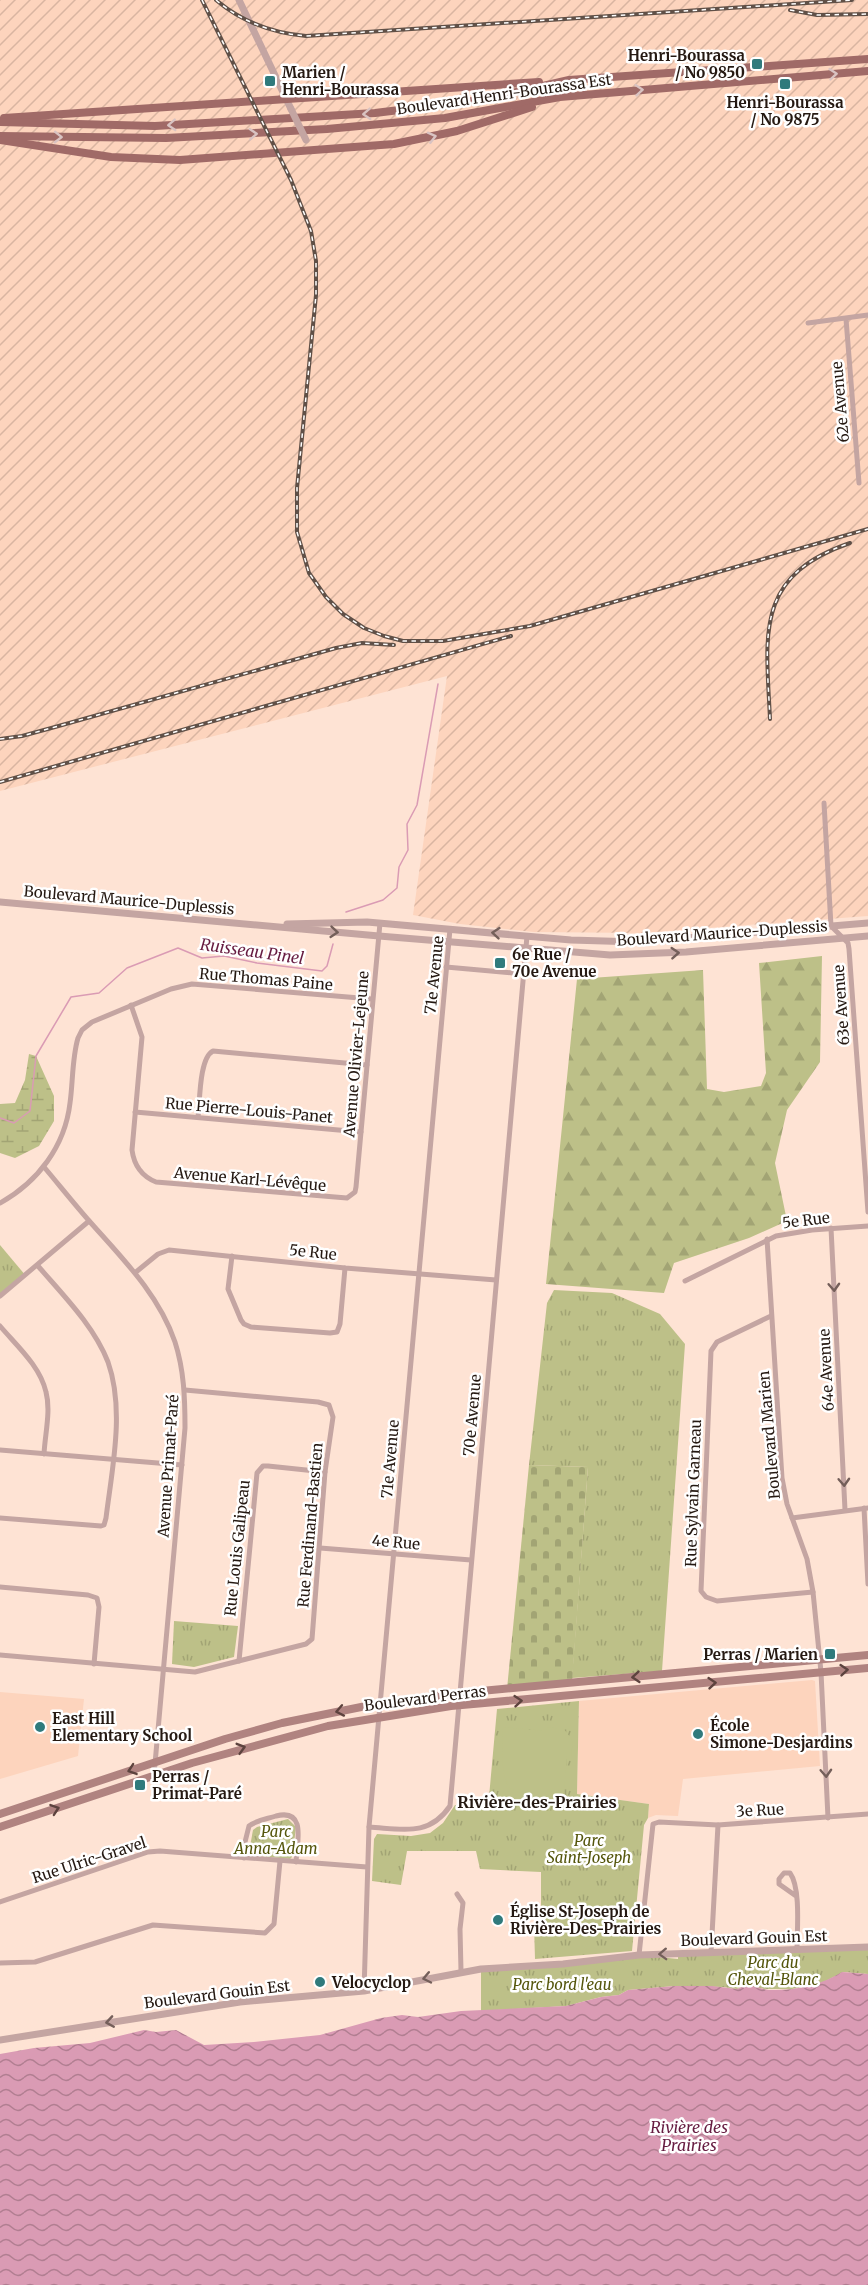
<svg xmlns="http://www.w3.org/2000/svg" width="868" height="2285" viewBox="0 0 868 2285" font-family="Merriweather,serif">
<defs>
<pattern id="industrial-furrows" width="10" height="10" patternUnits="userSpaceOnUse" patternTransform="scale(1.5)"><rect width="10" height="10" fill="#fdd4bd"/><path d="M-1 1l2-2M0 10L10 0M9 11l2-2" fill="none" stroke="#d9b5a1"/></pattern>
<pattern id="grass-tufts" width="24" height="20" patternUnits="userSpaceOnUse" patternTransform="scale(1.5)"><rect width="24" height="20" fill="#bdc088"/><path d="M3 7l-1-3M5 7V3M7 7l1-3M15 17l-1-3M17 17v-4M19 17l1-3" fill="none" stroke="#a2a474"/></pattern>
<pattern id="forest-firs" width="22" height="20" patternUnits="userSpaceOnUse" patternTransform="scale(1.5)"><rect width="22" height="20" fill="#bdc088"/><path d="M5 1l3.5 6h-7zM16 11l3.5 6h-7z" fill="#a2a474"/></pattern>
<pattern id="wetland-marsh" width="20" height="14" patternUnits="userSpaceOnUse" patternTransform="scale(1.5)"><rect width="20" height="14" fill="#bdc088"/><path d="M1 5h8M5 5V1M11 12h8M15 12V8" fill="none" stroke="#a2a474"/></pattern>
<pattern id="cemetery-stones" width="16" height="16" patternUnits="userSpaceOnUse" patternTransform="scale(1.5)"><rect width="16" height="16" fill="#bdc088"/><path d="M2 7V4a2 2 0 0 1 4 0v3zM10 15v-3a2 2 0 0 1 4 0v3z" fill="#a2a474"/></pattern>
<pattern id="water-waves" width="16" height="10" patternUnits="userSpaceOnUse" patternTransform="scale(1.5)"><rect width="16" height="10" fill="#da9bb4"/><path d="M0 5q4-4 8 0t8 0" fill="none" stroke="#b17e91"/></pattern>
</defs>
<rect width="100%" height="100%" fill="#fee3d4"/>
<g fill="#fdd4bd">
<polygon points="812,1680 815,1681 820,1766 683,1779 678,1816 656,1815 648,1818 649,1804 577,1794 579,1701"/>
<polygon points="0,1692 84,1699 78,1756 0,1779"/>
</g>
<polygon fill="url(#industrial-furrows)" points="0,0 868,0 868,916 642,933 534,932 460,924 413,915 447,676 0,791"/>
<g fill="url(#grass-tufts)">
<polygon points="0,1245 26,1276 0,1296"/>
<polygon points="554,1290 612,1293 660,1314 685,1344 662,1671 572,1678 588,1467 529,1465 547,1303"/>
<polygon points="174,1621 238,1626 234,1657 194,1667 172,1664"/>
<polygon points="579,1701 577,1794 649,1804 648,1818 644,1825 632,1951 535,1959 534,1925 541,1922 541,1872 480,1869 476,1851 407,1851 401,1885 372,1881 374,1839 377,1834 411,1836 430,1833 443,1823 455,1805 488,1808 497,1709"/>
<polygon points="288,1819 296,1827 292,1857 290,1859 251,1855 249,1852 253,1830 257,1827"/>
<polygon points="868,1947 868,1974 843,1972 820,1984 792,1989 765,1989 746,1985 737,1989 723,1987 675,1986 628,1990 619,1995 601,1997 566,2006 481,2011 481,1969 639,1955 678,1959 678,1957 711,1953"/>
</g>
<polygon fill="url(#forest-firs)" points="822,956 820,1062 787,1110 775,1163 787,1221 749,1238 674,1263 664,1293 546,1284 577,979 703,970 707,1089 724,1092 761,1086 766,1073 759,963"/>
<polygon fill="url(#wetland-marsh)" points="29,1054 36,1056 54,1096 54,1121 39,1146 15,1158 0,1153 0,1104 15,1103 25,1080"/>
<polygon fill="url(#cemetery-stones)" points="529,1465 588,1467 572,1683 507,1689"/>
<path fill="#bdc088" d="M503 1727 546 1731 547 1727 564 1729 573 1741 571 1756H567L563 1799C496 1793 503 1792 503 1727Z"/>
<path fill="url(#water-waves)" d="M842 1972 868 1974V2285H0V2054L34 2048 90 2043 144 2030 156 2032 176 2030 204 2045 254 2042 320 2035 381 2018 402 2015 418 2017 461 2011 566 2006 601 1997 619 1995 628 1990 675 1986H712L737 1989 746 1985C754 1985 761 1989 769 1990 795 1991 821 1985 842 1972Z"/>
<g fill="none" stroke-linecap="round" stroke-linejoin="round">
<g stroke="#da9bb4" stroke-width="1.5">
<polyline points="346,912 383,900 397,888 399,867 408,850 407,824 417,805 438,684"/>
<polyline points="0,1118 14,1123 30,1111 36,1056 71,997 99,993 127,968 178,948 202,958 224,956 257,963 322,971 327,966 333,944"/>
</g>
<g stroke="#c4a5a2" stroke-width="5">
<polyline points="846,319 859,483"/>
<polyline points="808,323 868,315"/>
<polyline points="824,803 831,926 848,943 849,949 868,1212"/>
<polyline points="446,967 524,974"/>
<path d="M131 1005 142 1037 132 1150C134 1165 141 1176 156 1182L347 1198 355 1192 356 1187 380 923"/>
<polyline points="135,1112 361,1132"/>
<path d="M198 1117C200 1102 199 1058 213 1051L367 1065"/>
<path d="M44 1167C60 1186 75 1205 91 1223 123 1259 159 1295 175 1342 184 1370 185 1398 185 1428L154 1775"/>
<path d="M0 1203C38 1182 65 1146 70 1103 73 1082 72 1058 78 1038L82 1030 92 1022 171 989 192 984 372 999"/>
<polyline points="831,1228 845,1510"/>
<polyline points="767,1239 782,1478 787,1504 807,1559 813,1592 821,1672 828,1818"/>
<polyline points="232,1256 228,1289 241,1320 244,1324 251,1327 330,1333 337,1332 340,1324 345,1268"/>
<polyline points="136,1272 158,1254 169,1250 345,1268 496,1280"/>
<polyline points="685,1281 776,1236 812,1230 868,1226"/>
<polyline points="0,1296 89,1221"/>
<polyline points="771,1316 717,1342 711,1351 701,1591 706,1597 717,1601 813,1592"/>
<path d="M0 1326C17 1346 40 1366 46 1392 51 1411 45 1434 44 1454"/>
<polyline points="0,1450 182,1465"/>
<polyline points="864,1508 868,1584"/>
<path d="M0 1518 101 1526 104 1525 106 1518C112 1469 125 1410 108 1362 94 1326 63 1295 38 1266"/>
<polyline points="792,1518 868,1508"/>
<polyline points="320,1548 471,1560"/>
<polyline points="0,1587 88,1595 97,1598 99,1607 94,1664"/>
<polyline points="0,1655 195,1672 306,1644 312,1639 325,1472 333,1417 329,1405 318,1402 185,1390"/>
<polyline points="239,1661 257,1473 263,1466 268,1466 325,1472"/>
<path d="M369 1827C403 1829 429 1837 450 1806L527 936"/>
<path d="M244 1858 245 1842 249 1826C257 1820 267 1819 276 1816 307 1808 297 1843 296 1862"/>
<polyline points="457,1894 463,1903 460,1929 461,1971"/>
<path d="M796 1896 779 1884V1879L784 1873H790C801 1888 797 1931 797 1949"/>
<polyline points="0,1902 148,1852 160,1851 367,1867"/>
<polyline points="711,1953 718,1825"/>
<polyline points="639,1955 653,1824 659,1822 718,1825 868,1814"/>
<polyline points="0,1963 35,1962 153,1925 265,1933 274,1924 280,1861"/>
<polyline points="364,1991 369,1827 450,929"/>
</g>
<g stroke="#c4a5a2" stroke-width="7">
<polyline points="239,0 291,109"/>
<polyline points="0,902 379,936 610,955 686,952 868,936"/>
<polyline points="287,924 367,922 571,940 637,942 868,923"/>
<polyline points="0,2040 240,2002 364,1991 481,1969 563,1964 639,1955 868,1947"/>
</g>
<g stroke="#b08380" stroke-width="8">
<polyline points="0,1814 225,1739 282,1723 381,1703 460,1693 868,1655"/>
<polyline points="0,1827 192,1763 328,1726 451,1706 868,1668"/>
</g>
<g stroke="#a06a67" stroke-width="8">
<polyline points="4,118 539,82"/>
<polyline points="0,122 155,126 375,113 481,100 569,80 868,59"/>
<polyline points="0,136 166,138 327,129 445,118 560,97 868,71"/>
<polyline points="0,140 111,157 180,160 394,144 457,131 532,107"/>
</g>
<g stroke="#605047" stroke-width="4">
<g id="rail">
<polyline points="202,0 291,180 311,231 316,261 316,295 297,488 297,532 309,573 326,597 343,614 364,628 384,636 403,641 443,641 530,626 868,529"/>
<path d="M216 0C242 22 272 33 306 36L852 0"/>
<polyline points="790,10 817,15 868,14"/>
<path d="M770 719C766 634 754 576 850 543"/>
<polyline points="0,739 22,736 55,727 336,648 362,643 394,645"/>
<polyline points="0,782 511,636"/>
</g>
</g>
<use href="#rail" stroke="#fff" stroke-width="1.5" stroke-dasharray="4.5" stroke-linecap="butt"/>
<polyline stroke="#c4a5a2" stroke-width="7" points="291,109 306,140"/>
</g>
<defs><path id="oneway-chevron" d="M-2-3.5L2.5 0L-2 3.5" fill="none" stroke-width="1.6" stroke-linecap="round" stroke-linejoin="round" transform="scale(1.5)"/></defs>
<g stroke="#d9c3c2">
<use href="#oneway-chevron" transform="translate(833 74) rotate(-5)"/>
<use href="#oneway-chevron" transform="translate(639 90) rotate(-5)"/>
<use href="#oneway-chevron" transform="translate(367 114) rotate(177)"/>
<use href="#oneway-chevron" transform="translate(172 125) rotate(177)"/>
<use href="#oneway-chevron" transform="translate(253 134) rotate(-3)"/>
<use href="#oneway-chevron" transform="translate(58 137) rotate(1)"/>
<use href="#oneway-chevron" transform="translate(432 137) rotate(-14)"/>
</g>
<g stroke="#745f5a">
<use href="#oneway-chevron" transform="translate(334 932) rotate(5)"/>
<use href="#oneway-chevron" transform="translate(496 933) rotate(-175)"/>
<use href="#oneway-chevron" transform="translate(675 953) rotate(-4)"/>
<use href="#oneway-chevron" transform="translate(834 1287) rotate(87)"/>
<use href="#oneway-chevron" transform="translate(844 1482) rotate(87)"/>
<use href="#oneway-chevron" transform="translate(826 1773) rotate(87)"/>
<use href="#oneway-chevron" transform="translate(663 1954) rotate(178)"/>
<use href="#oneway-chevron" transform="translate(427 1978) rotate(168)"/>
<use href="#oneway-chevron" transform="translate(110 2022) rotate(171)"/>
</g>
<g stroke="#5d433e">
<use href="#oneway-chevron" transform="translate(844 1670) rotate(-5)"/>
<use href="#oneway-chevron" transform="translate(636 1677) rotate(175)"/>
<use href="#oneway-chevron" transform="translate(712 1683) rotate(-5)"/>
<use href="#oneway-chevron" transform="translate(518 1701) rotate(-5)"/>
<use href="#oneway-chevron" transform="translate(340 1711) rotate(169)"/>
<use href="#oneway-chevron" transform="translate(241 1748) rotate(-16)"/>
<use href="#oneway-chevron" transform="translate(132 1770) rotate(161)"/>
<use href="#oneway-chevron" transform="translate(55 1809) rotate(-19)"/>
</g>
<g fill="#307a7c" stroke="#fff" stroke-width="2">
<rect x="751" y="58" width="12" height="12" rx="3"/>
<rect x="264" y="75" width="12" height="12" rx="3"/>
<rect x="779" y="78" width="12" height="12" rx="3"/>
<rect x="494" y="957" width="12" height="12" rx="3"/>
<rect x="824" y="1648" width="12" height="12" rx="3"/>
<circle cx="40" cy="1727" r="6"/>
<circle cx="698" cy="1734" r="6"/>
<rect x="134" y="1779" width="12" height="12" rx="3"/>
<circle cx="498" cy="1920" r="6"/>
<circle cx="320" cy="1982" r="6"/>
</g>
<g text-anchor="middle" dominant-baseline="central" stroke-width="5" stroke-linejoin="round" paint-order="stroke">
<g font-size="15" font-weight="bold" fill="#251912" stroke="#fff" text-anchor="start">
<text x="745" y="55" text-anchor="end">Henri-Bourassa<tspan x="745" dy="17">/ No 9850</tspan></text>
<text x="282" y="72">Marien /<tspan x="282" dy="17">Henri-Bourassa</tspan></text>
<text x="785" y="102" text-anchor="middle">Henri-Bourassa<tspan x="785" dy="17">/ No 9875</tspan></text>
<text x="512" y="954">6e Rue /<tspan x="512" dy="17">70e Avenue</tspan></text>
<text x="818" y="1654" text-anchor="end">Perras / Marien</text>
<text x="52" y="1718">East Hill<tspan x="52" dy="17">Elementary School</tspan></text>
<text x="710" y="1725">École<tspan x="710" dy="17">Simone-Desjardins</tspan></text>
<text x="152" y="1776">Perras /<tspan x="152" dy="17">Primat-Paré</tspan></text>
<text x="510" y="1911">Église St-Joseph de<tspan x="510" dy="17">Rivière-Des-Prairies</tspan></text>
<text x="332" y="1982">Velocyclop</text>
</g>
<g font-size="15" fill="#251912" stroke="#fff">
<text transform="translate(504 94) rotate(-8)">Boulevard Henri-Bourassa Est</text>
<text transform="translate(840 402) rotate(-95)">62e Avenue</text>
<text transform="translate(129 900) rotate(5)">Boulevard Maurice-Duplessis</text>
<text transform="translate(722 933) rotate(-4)">Boulevard Maurice-Duplessis</text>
<text transform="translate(434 975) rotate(-84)">71e Avenue</text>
<text transform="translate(266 979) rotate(5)">Rue Thomas Paine</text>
<text transform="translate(841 1005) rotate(-94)">63e Avenue</text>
<text transform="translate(356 1054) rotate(-85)">Avenue Olivier-Lejeune</text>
<text transform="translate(249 1110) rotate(5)">Rue Pierre-Louis-Panet</text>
<text transform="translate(250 1179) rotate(5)">Avenue Karl-Lévêque</text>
<text transform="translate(806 1220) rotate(-7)">5e Rue</text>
<text transform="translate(313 1252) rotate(6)">5e Rue</text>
<text transform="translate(826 1370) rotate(-93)">64e Avenue</text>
<text transform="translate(472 1415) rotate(-85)">70e Avenue</text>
<text transform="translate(769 1435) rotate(-95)">Boulevard Marien</text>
<text transform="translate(390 1459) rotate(-85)">71e Avenue</text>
<text transform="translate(168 1466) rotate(-86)">Avenue Primat-Paré</text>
<text transform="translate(693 1493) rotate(-88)">Rue Sylvain Garneau</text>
<text transform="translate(310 1525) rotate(-85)">Rue Ferdinand-Bastien</text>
<text transform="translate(396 1542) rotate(5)">4e Rue</text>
<text transform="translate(237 1548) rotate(-84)">Rue Louis Galipeau</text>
<text transform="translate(425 1698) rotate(-7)">Boulevard Perras</text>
<text transform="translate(760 1810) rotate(-3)">3e Rue</text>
<text transform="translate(89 1860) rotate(-18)">Rue Ulric-Gravel</text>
<text transform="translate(754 1938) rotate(-2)">Boulevard Gouin Est</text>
<text transform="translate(217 1994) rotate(-7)">Boulevard Gouin Est</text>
</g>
<g font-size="15" font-style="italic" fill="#54550b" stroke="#fff">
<text x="276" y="1831">Parc<tspan x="276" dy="17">Anna-Adam</tspan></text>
<text x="589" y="1840">Parc<tspan x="589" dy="17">Saint-Joseph</tspan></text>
<text x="773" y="1962">Parc du<tspan x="773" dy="17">Cheval-Blanc</tspan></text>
<text x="562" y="1984">Parc bord l'eau</text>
</g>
<g font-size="16" font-style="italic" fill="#661c41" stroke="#fff">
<text transform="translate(252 951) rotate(8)">Ruisseau Pinel</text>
<text x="689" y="2127">Rivière des<tspan x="689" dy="18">Prairies</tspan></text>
</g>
<g font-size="16" font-weight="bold" fill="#251912" stroke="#fff">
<text x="537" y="1802">Rivière-des-Prairies</text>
</g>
</g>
</svg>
